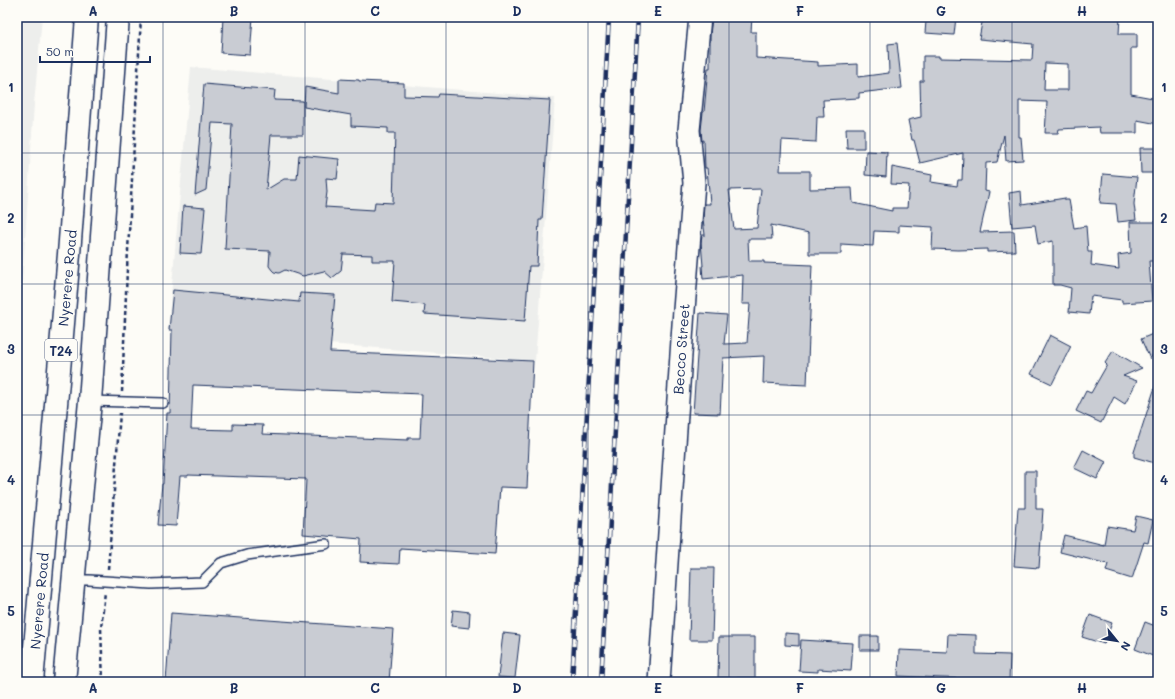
<svg xmlns="http://www.w3.org/2000/svg" width="1175" height="699" viewBox="0 0 1175 699" font-family="Mali,sans-serif">
<rect width="100%" height="100%" fill="#fdfcf7"/>
<filter id="ink" filterUnits="userSpaceOnUse"><feTurbulence type="fractalNoise" baseFrequency=".025" numOctaves="2"/><feDisplacementMap in="SourceGraphic" scale="8" xChannelSelector="R" yChannelSelector="G"/><feConvolveMatrix kernelMatrix="1 2 1 2 8 2 1 2 1" color-interpolation-filters="sRGB"/></filter>
<g filter="url(#ink)">
<g fill="#edeeec">
<polygon points="17,17 42,17 34,104 17,360"/>
<polygon points="191,67 555,98 535,361 168,331"/>
</g>
<g fill="#c9ccd3" stroke="#1b2f5e" fill-rule="evenodd">
<polygon points="223,17 253,17 250,55 221,53"/>
<path d="M712 17H752L751 32H756V58L818 62V66L858 64V77L889 73 888 44 897 43 902 88 859 93V98L823 100 824 117H817L816 142 782 140 780 171H810V189L852 188 853 203 892 211V208H907L909 185 891 184 892 167 932 175 931 182 957 186 958 180H962L963 153 920 163 914 140H912L908 120 921 117 920 81H923V56H939V58L1032 60 1033 44 979 39 983 17H1120L1119 34H1137V48H1131V94L1158 99V124L1137 120V133H1100L1099 127 1059 129 1058 133H1045L1047 102 1019 101V137H1021L1023 160 1006 161 1004 135 997 162 986 163 985 191 989 192 980 232 1014 231 1015 251 987 252V249L958 250 932 249 933 227 899 225V232L874 231 873 246 841 244V254H809V233L771 225 772 239H748L749 261H764V263L812 265 807 385 763 383 764 356 723 358 720 414 693 413 700 313 727 315 724 344 747 343 750 304H742L743 275 703 279 702 266H703L701 242 702 235H705L703 219 704 204H710L707 168H705L704 141H702L701 130 703 112H704L708 68H710V35ZM1045 63 1068 64V90H1044ZM761 189 757 228 734 229 729 190Z"/>
<polygon points="934,17 956,17 954,35 925,33 926,21 933,21"/>
<polygon points="339,79 359,80 359,81 404,83 404,96 438,97 439,94 550,100 542,220 539,220 537,266 529,266 525,321 424,314 425,305 392,302 395,261 372,261 372,255 343,254 341,271 332,278 324,271 303,276 285,270 279,273 274,272 272,270 269,266 270,251 225,249 232,124 212,123 206,190 195,195 204,84 275,90 274,100 303,101 303,135 271,135 266,190 284,179 297,179 299,155 339,159 337,179 326,178 327,192 325,207 374,210 375,202 393,203 395,133 388,133 388,128 351,126 351,115 304,107 305,87 339,93"/>
<polygon points="846,128 864,128 864,148 847,148"/>
<polygon points="1140,148 1158,148 1158,173 1141,173"/>
<polygon points="866,151 887,152 886,177 865,175"/>
<polygon points="1103,174 1137,177 1134,204 1136,220 1118,222 1116,204 1100,203"/>
<polygon points="1021,191 1022,205 1065,198 1065,200 1069,200 1074,228 1086,226 1088,252 1092,252 1091,265 1119,269 1118,255 1131,253 1130,222 1158,222 1157,261 1149,261 1152,301 1122,303 1122,300 1091,296 1089,314 1069,312 1071,288 1060,285 1053,285 1053,241 1038,244 1035,225 1012,227 1009,193"/>
<polygon points="183,206 205,208 201,254 180,253"/>
<path d="M173 290 299 302 300 293 335 295 330 352 533 361 527 488 500 487 495 554 400 548 399 564 360 562 361 539 303 534 306 479 188 475V476H180L176 526 158 525 162 484H163L167 413H170L172 330H169ZM193 385 422 394 420 438H408V440L262 434 263 425 233 424V430L191 429Z"/>
<polygon points="1155,333 1158,340 1158,346 1150,359 1141,339"/>
<polygon points="1050,335 1071,346 1052,384 1031,374"/>
<polygon points="1113,351 1142,368 1123,376 1137,381 1125,404 1114,397 1101,423 1076,411 1086,391 1091,393 1107,365 1105,363"/>
<polygon points="1156,384 1158,384 1158,464 1134,457 1134,452"/>
<polygon points="1083,450 1106,462 1097,479 1074,468"/>
<polygon points="1025,471 1036,471 1036,509 1043,509 1039,568 1014,566 1018,508 1025,508"/>
<polygon points="1136,516 1153,520 1148,543 1144,542 1132,579 1106,571 1108,564 1060,552 1064,535 1104,545 1107,526 1133,530"/>
<polygon points="691,568 714,568 712,640 689,640"/>
<polygon points="453,610 470,612 469,628 451,626"/>
<polygon points="171,613 393,629 389,682 166,682"/>
<polygon points="1090,615 1112,623 1104,644 1082,637"/>
<polygon points="1145,622 1158,627 1158,658 1135,649"/>
<polygon points="503,633 520,635 515,678 498,677"/>
<polygon points="785,633 799,634 799,646 785,645"/>
<polygon points="948,634 976,635 976,654 1010,655 1009,682 992,682 992,680 898,676 899,650 947,652"/>
<rect x="860" y="636" width="18" height="14"/>
<polygon points="719,637 755,637 755,678 718,678"/>
<polygon points="801,640 853,643 851,671 818,669 818,672 799,671"/>
</g>
<g fill="none" stroke-linecap="round" stroke-linejoin="round">
<g stroke="#1b2f5e" stroke-width="12">
<g id="service">
<polyline points="90,401 163,403"/>
<polyline points="73,580 89,580 151,584 202,582 221,563 247,555 326,544"/>
</g>
</g>
<g stroke="#1b2f5e" stroke-width="24">
<polyline id="tertiary" points="659,682 684,310 694,183 689,130 700,17"/>
</g>
<g stroke="#1b2f5e" stroke-width="25">
<g id="trunk">
<polyline points="32,682 69,254 87,17"/>
<polyline points="64,682 90,401 118,17"/>
</g>
</g>
<g stroke="#1b2f5e" stroke-width="2.5" stroke-dasharray="4 3" stroke-linecap="butt">
<polyline points="122,392 127,269 141,17"/>
<polyline points="108,569 120,413"/>
<polyline points="103,682 101,628 105,592"/>
</g>
<use href="#service" stroke="#fdfcf7" stroke-width="9"/>
<use href="#tertiary" stroke="#fdfcf7" stroke-width="21"/>
<use href="#trunk" stroke="#fdfcf7" stroke-width="22"/>
<g stroke="#1b2f5e" stroke-width="4.5">
<g id="rail">
<polyline points="572,682 609,17"/>
<polyline points="601,682 638,17"/>
</g>
</g>
<use href="#rail" stroke="#fdfcf7" stroke-width="3" stroke-dasharray="9" stroke-linecap="butt"/>
</g>
</g>
<path fill="none" stroke="#1b2f5e" stroke-width="1" stroke-opacity="0.55" d="M163 17V682M305 17V682M446 17V682M588 17V682M729 17V682M870 17V682M1012 17V682M17 153H1158M17 284H1158M17 415H1158M17 546H1158"/>
<g text-anchor="middle" dominant-baseline="central" stroke-width="3" stroke-linejoin="round" paint-order="stroke">
<rect fill="#fdfcf7" stroke="#5f6c8c" stroke-width="1" x="45" y="339" width="32" height="22" rx="3"/>
<g font-size="13" font-weight="bold" fill="#1b2f5e">
<text x="61" y="350">T24</text>
</g>
<g font-size="14" fill="#1b2f5e" stroke="#fdfcf7">
<text transform="translate(67 278) rotate(-85)">Nyerere Road</text>
<text transform="translate(681 349) rotate(-86)">Becco Street</text>
<text transform="translate(39 601) rotate(-85)">Nyerere Road</text>
</g>
</g>
<rect width="1175" height="699" fill="none" stroke="#fdfcf7" stroke-width="44"/>
<g transform="translate(1117 641) rotate(120)" stroke="#fdfcf7" stroke-width="3" paint-order="stroke">
<path d="M0-3L7 15L0 10L-7 15Z" fill="#1b2f5e"/>
<text y="-6" font-size="11" font-weight="bold" text-anchor="middle" fill="#1b2f5e">N</text>
</g>
<path d="M40 56v6h110v-6" fill="none" stroke="#1b2f5e" stroke-width="2"/>
<text x="46" y="56" font-size="12" fill="#1b2f5e" stroke="#fdfcf7" stroke-width="3" paint-order="stroke">50 m</text>
<rect x="22" y="22" width="1131" height="655" fill="none" stroke="#1b2f5e" stroke-width="1.5"/>
<g font-size="13" text-anchor="middle" font-weight="bold" fill="#1b2f5e">
<text x="93" y="16">A</text>
<text x="234" y="16">B</text>
<text x="375" y="16">C</text>
<text x="517" y="16">D</text>
<text x="658" y="16">E</text>
<text x="800" y="16">F</text>
<text x="941" y="16">G</text>
<text x="1082" y="16">H</text>
<text x="11" y="92">1</text>
<text x="1164" y="92">1</text>
<text x="11" y="223">2</text>
<text x="1164" y="223">2</text>
<text x="11" y="354">3</text>
<text x="1164" y="354">3</text>
<text x="11" y="485">4</text>
<text x="1164" y="485">4</text>
<text x="11" y="616">5</text>
<text x="1164" y="616">5</text>
<text x="93" y="693">A</text>
<text x="234" y="693">B</text>
<text x="375" y="693">C</text>
<text x="517" y="693">D</text>
<text x="658" y="693">E</text>
<text x="800" y="693">F</text>
<text x="941" y="693">G</text>
<text x="1082" y="693">H</text>
</g>
</svg>
